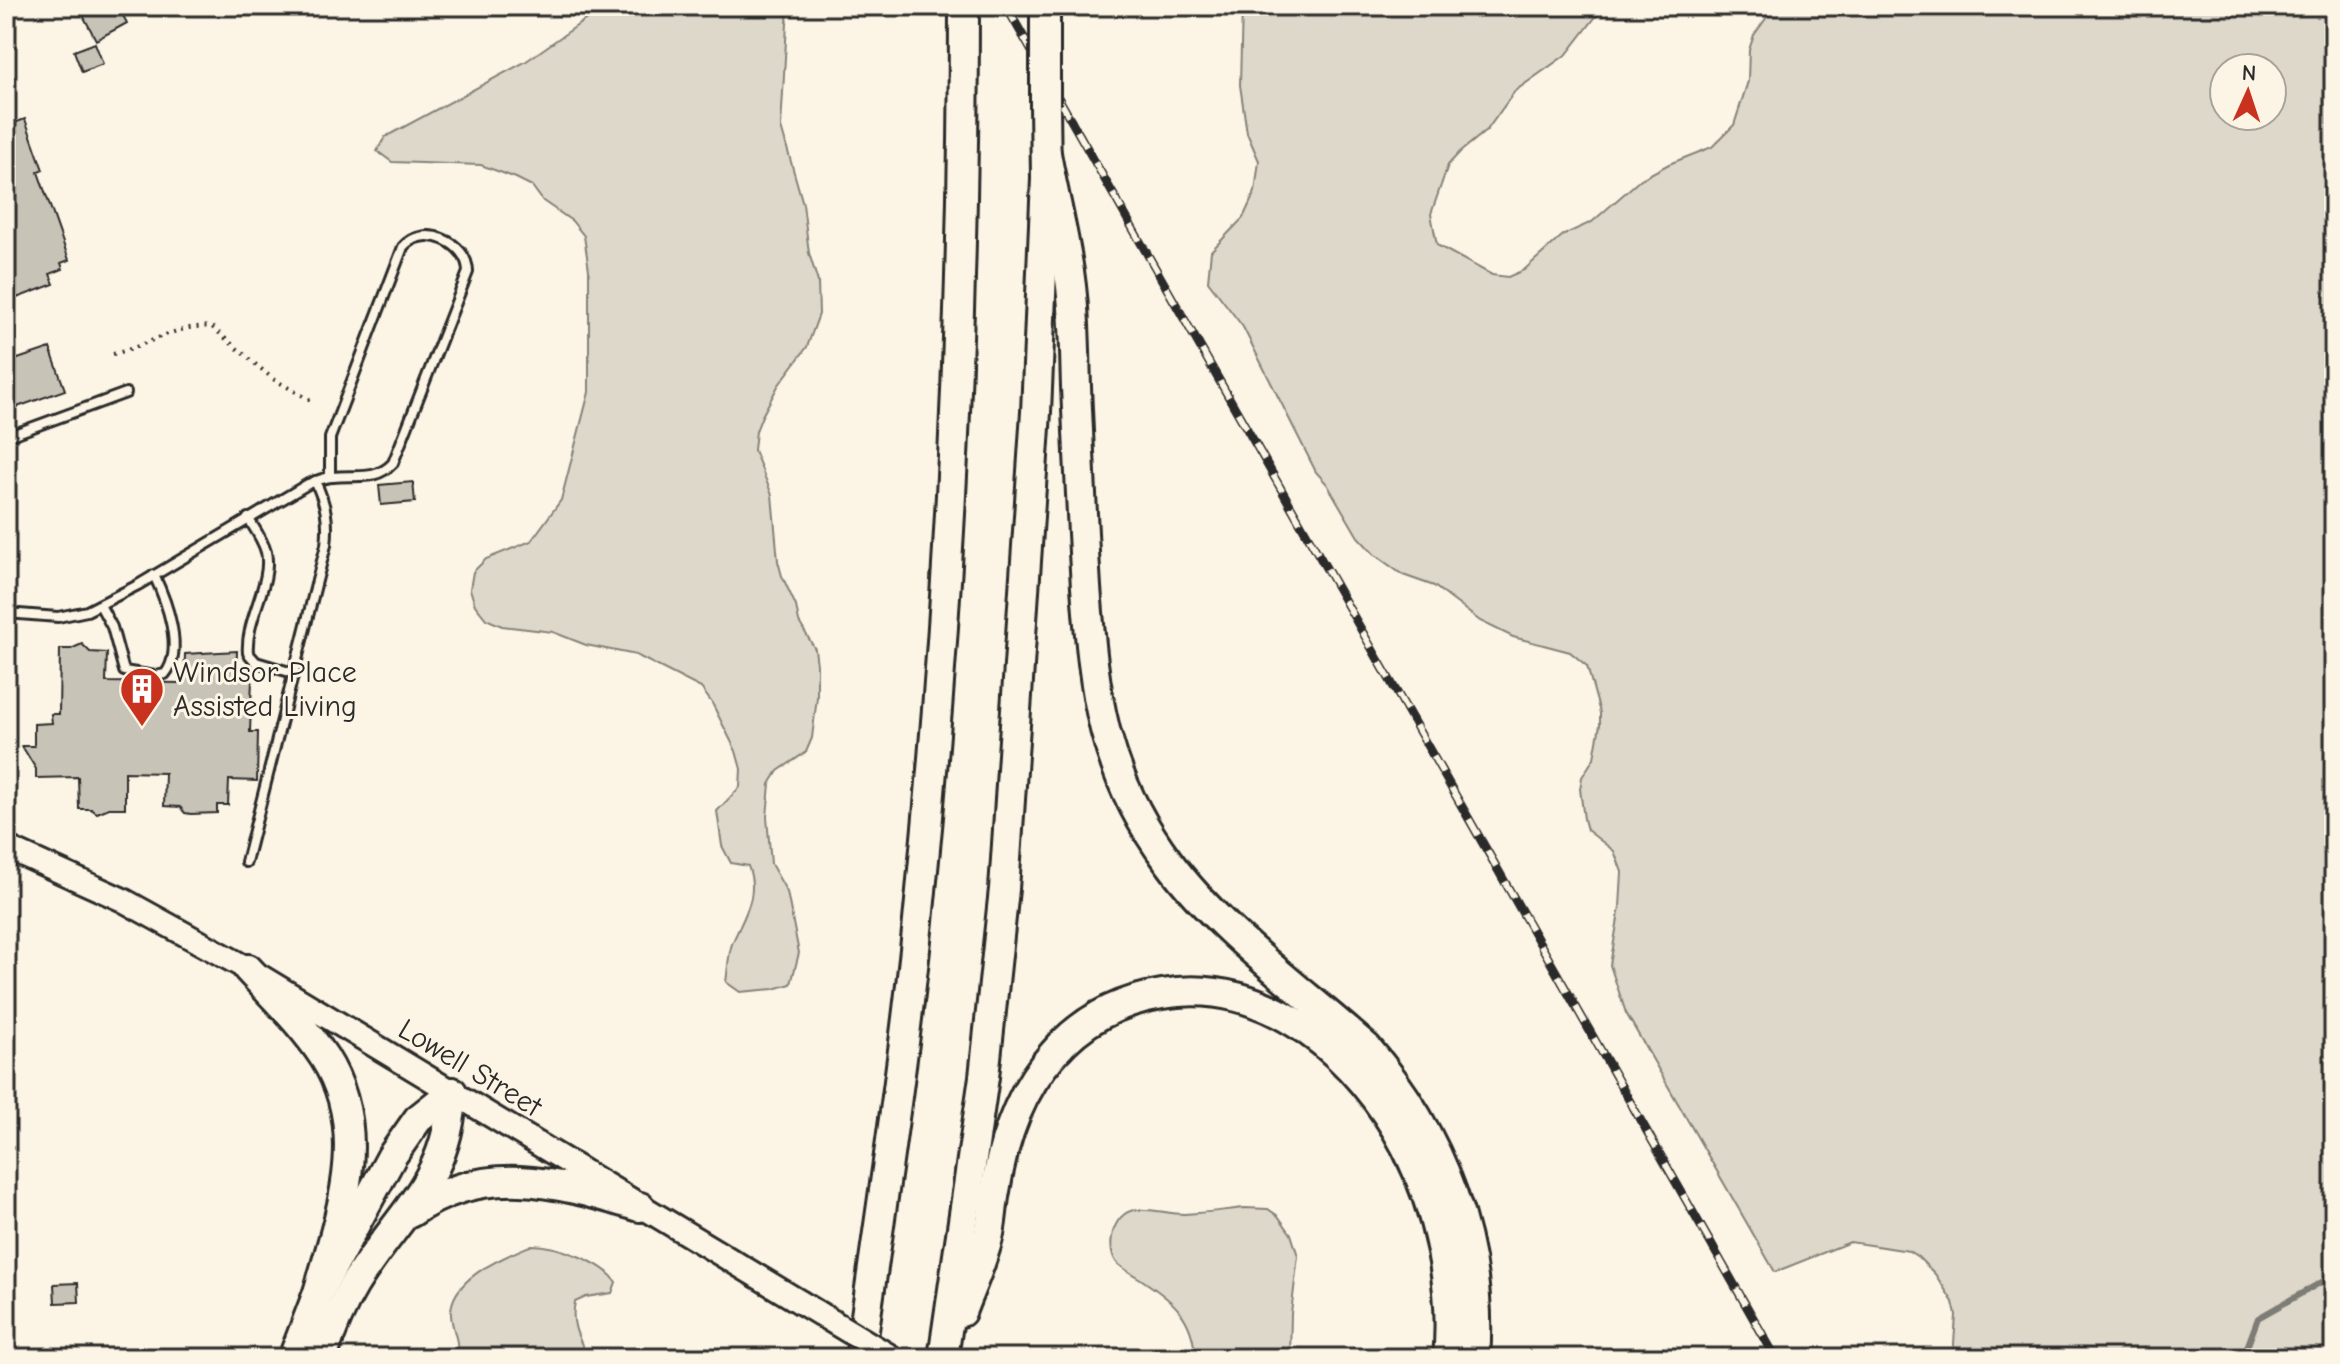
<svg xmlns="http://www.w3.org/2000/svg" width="2340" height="1364" viewBox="0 0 2340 1364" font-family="'Comic Neue',sans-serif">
<rect width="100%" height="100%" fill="#fcf5e5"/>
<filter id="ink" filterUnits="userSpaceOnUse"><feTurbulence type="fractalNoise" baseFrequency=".0125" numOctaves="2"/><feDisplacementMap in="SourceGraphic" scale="16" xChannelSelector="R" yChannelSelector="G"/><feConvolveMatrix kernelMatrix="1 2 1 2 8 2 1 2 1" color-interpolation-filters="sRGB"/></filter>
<g filter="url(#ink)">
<g fill="#ded8ca" stroke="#84827a" stroke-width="2" fill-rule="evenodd">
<path d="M601 6H788L781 127 803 204 809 253 818 282 819 314 807 347 778 386 762 416 756 431 754 450 772 495 778 561 782 576 796 606 799 622 815 649 817 665V697L812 738 806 752 778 771 770 784 767 817 771 864 787 892 799 953 791 984 774 989 740 992 726 982C728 970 728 955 732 944 743 917 760 896 748 866L731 863 722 846 717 811 740 787 741 769 736 751 712 703 701 688 636 655 586 645 553 632 502 626 486 619 475 605 470 589 473 572 486 559 531 541 561 500 589 392V270L584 236 572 221 543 201 532 186 516 178 481 165 392 162 377 151 385 137 525 62 595 13Z"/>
<path d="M1242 6H1604L1567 54 1515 91 1487 130 1460 152 1448 165 1431 214 1437 245 1492 275 1508 277 1524 270 1563 235 1592 222 1641 179 1669 164 1712 147 1734 125 1748 81 1749 50 1754 35 1775 6H2334V1358H1953L1956 1315 1953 1302 1935 1274 1918 1257 1909 1251 1850 1242 1775 1272 1626 1013 1610 965 1620 907 1622 872 1614 851 1587 830 1584 819 1580 789 1582 777 1594 758 1600 725V713L1587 666 1570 652 1513 637 1480 621 1434 586 1403 575 1375 555 1358 537 1327 484 1316 472 1243 327 1208 281 1211 251 1243 218 1255 192 1259 161 1247 133 1240 85ZM2224 68H2272V116H2224Z"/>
<path d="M1245 1208 1268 1209 1278 1216 1291 1234 1298 1256 1291 1314 1290 1358H1195C1194 1316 1171 1299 1139 1278 1132 1274 1124 1269 1118 1264 1104 1249 1113 1212 1135 1210 1151 1208 1168 1214 1184 1214 1204 1213 1225 1210 1245 1208Z"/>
<path d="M532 1245C555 1245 604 1262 616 1282L612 1293 586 1297 575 1302C570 1324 579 1338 588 1358H458C460 1342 452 1330 451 1315 449 1278 504 1257 532 1245Z"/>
</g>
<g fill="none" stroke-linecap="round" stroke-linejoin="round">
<polyline stroke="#7d7b74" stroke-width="6" points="2243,1358 2258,1318 2334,1275"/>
</g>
<g fill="#c8c3b7" stroke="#2b2b2b" stroke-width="2">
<polygon points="78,6 118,6 127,23 96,40"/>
<polygon points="95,43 103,64 82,72 74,51"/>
<polygon points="25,119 43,170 38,172 69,260 61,263 63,269 50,274 54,284 6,302 6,268 12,265 6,248 6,126"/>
<polygon points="50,348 65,390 6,411 6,363"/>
<polygon points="413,482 415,502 381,505 379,485"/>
<polygon points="82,644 90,652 107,653 106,682 184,683 185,654 237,651 236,678 252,679 250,732 258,732 257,781 229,780 228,805 217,805 217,813 191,814 185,813 180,807 164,806 165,773 125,772 125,808 109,808 97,813 91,809 79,809 78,777 36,778 36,769 22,746 34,746 34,724 52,723 51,714 59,714 60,649 71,649"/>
<polygon points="78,1283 79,1302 55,1303 54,1284"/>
</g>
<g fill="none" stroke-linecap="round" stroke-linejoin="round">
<g stroke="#2b2b2b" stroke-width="14">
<g id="lane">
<polyline points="6,437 126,393"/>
<path d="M248 518C255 529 263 540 266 552 273 582 245 620 248 653L256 662 293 673"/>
<path d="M100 605 112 627 124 671 155 676 165 674C185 650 166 600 154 575"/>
<path d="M6 613 58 617 87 611 138 585 308 484C317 481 324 477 333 477 356 474 375 482 393 463L468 272C468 242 423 223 403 247L330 438V477"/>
<path d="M246 862 326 545C329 521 326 504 315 481"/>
</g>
</g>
<g stroke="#2b2b2b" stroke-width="28">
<polyline id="secondary" points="6,847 123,900 248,969 800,1302"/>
</g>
<g stroke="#2b2b2b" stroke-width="34">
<g id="highway">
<path d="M1046 153C1054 200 1068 248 1072 296 1075 326 1075 357 1076 387 1079 454 1082 520 1086 587 1094 693 1102 772 1168 861 1219 931 1302 990 1367 1048 1441 1133 1484 1244 1475 1358"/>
<path d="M248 969C274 997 303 1025 324 1057 372 1132 340 1215 318 1293"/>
<path d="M410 1213C487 1160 558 1183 640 1207"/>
<path d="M961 1312C970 1288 982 1263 988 1238 992 1223 992 1206 995 1191 1003 1140 1019 1092 1053 1054 1081 1021 1119 1001 1162 994 1268 975 1361 1059 1406 1147 1438 1210 1455 1287 1448 1358"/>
<polyline points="293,1358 318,1293 392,1156 418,1119 452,1092"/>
<path d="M322 1358C330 1333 340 1308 354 1285 396 1216 450 1181 452 1092"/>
<path d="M860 1358C882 1203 906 1048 921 891 950 597 964 301 964 6"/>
<polyline points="943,1358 984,1077 1004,889 1036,412 1046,178 1045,105"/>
</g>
</g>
<path stroke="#2b2b2b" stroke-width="4" stroke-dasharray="2 6" stroke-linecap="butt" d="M113 354C145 347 178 323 212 327L273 379 312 401"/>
<use href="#lane" stroke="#fcf5e5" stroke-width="8"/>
<use href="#secondary" stroke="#fcf5e5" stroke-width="22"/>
<use href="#highway" stroke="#fcf5e5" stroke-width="28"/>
<g stroke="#2b2b2b" stroke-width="9">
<polyline id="rail" points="1006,6 1776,1358"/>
</g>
<use href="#rail" stroke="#fcf5e5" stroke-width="6" stroke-dasharray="18" stroke-linecap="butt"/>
<g stroke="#2b2b2b" stroke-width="28" stroke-linecap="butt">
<polyline id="secondary-bridge" points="800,1302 893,1358"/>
</g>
<g stroke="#2b2b2b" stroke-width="34" stroke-linecap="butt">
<polyline id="highway-bridge" points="1045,105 1045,11"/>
</g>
<use href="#secondary-bridge" stroke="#fcf5e5" stroke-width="22"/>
<use href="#highway-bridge" stroke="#fcf5e5" stroke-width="28"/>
</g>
</g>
<defs>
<g id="building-pin" transform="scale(2.3)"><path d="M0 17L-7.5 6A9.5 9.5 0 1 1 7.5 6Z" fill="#c8321e" stroke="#fcf5e5"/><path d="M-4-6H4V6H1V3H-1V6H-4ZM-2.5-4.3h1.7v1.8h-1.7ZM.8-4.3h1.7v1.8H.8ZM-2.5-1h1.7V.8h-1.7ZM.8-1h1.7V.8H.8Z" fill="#fff"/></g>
</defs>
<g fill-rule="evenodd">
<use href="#building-pin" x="142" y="689"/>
</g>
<g text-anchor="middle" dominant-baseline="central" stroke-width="6" stroke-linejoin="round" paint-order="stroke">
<g font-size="30" fill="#2b2b2b" stroke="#fcf5e5" text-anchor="start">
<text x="173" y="672">Windsor Place<tspan x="173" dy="34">Assisted Living</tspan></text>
</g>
<g font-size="30" fill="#2b2b2b" stroke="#fcf5e5">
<text transform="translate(470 1068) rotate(31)">Lowell Street</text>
</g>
</g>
<rect width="2340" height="1364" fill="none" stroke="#fcf5e5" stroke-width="32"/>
<rect x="16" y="16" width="2308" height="1332" fill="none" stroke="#2b2b2b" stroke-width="3" filter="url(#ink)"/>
<g transform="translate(2248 92) rotate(3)"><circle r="38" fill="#fcf5e5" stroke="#a8a49b" stroke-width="2"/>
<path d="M0-6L14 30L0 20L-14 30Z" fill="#c8321e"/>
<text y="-12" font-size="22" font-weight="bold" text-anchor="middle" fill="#2b2b2b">N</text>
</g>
</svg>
